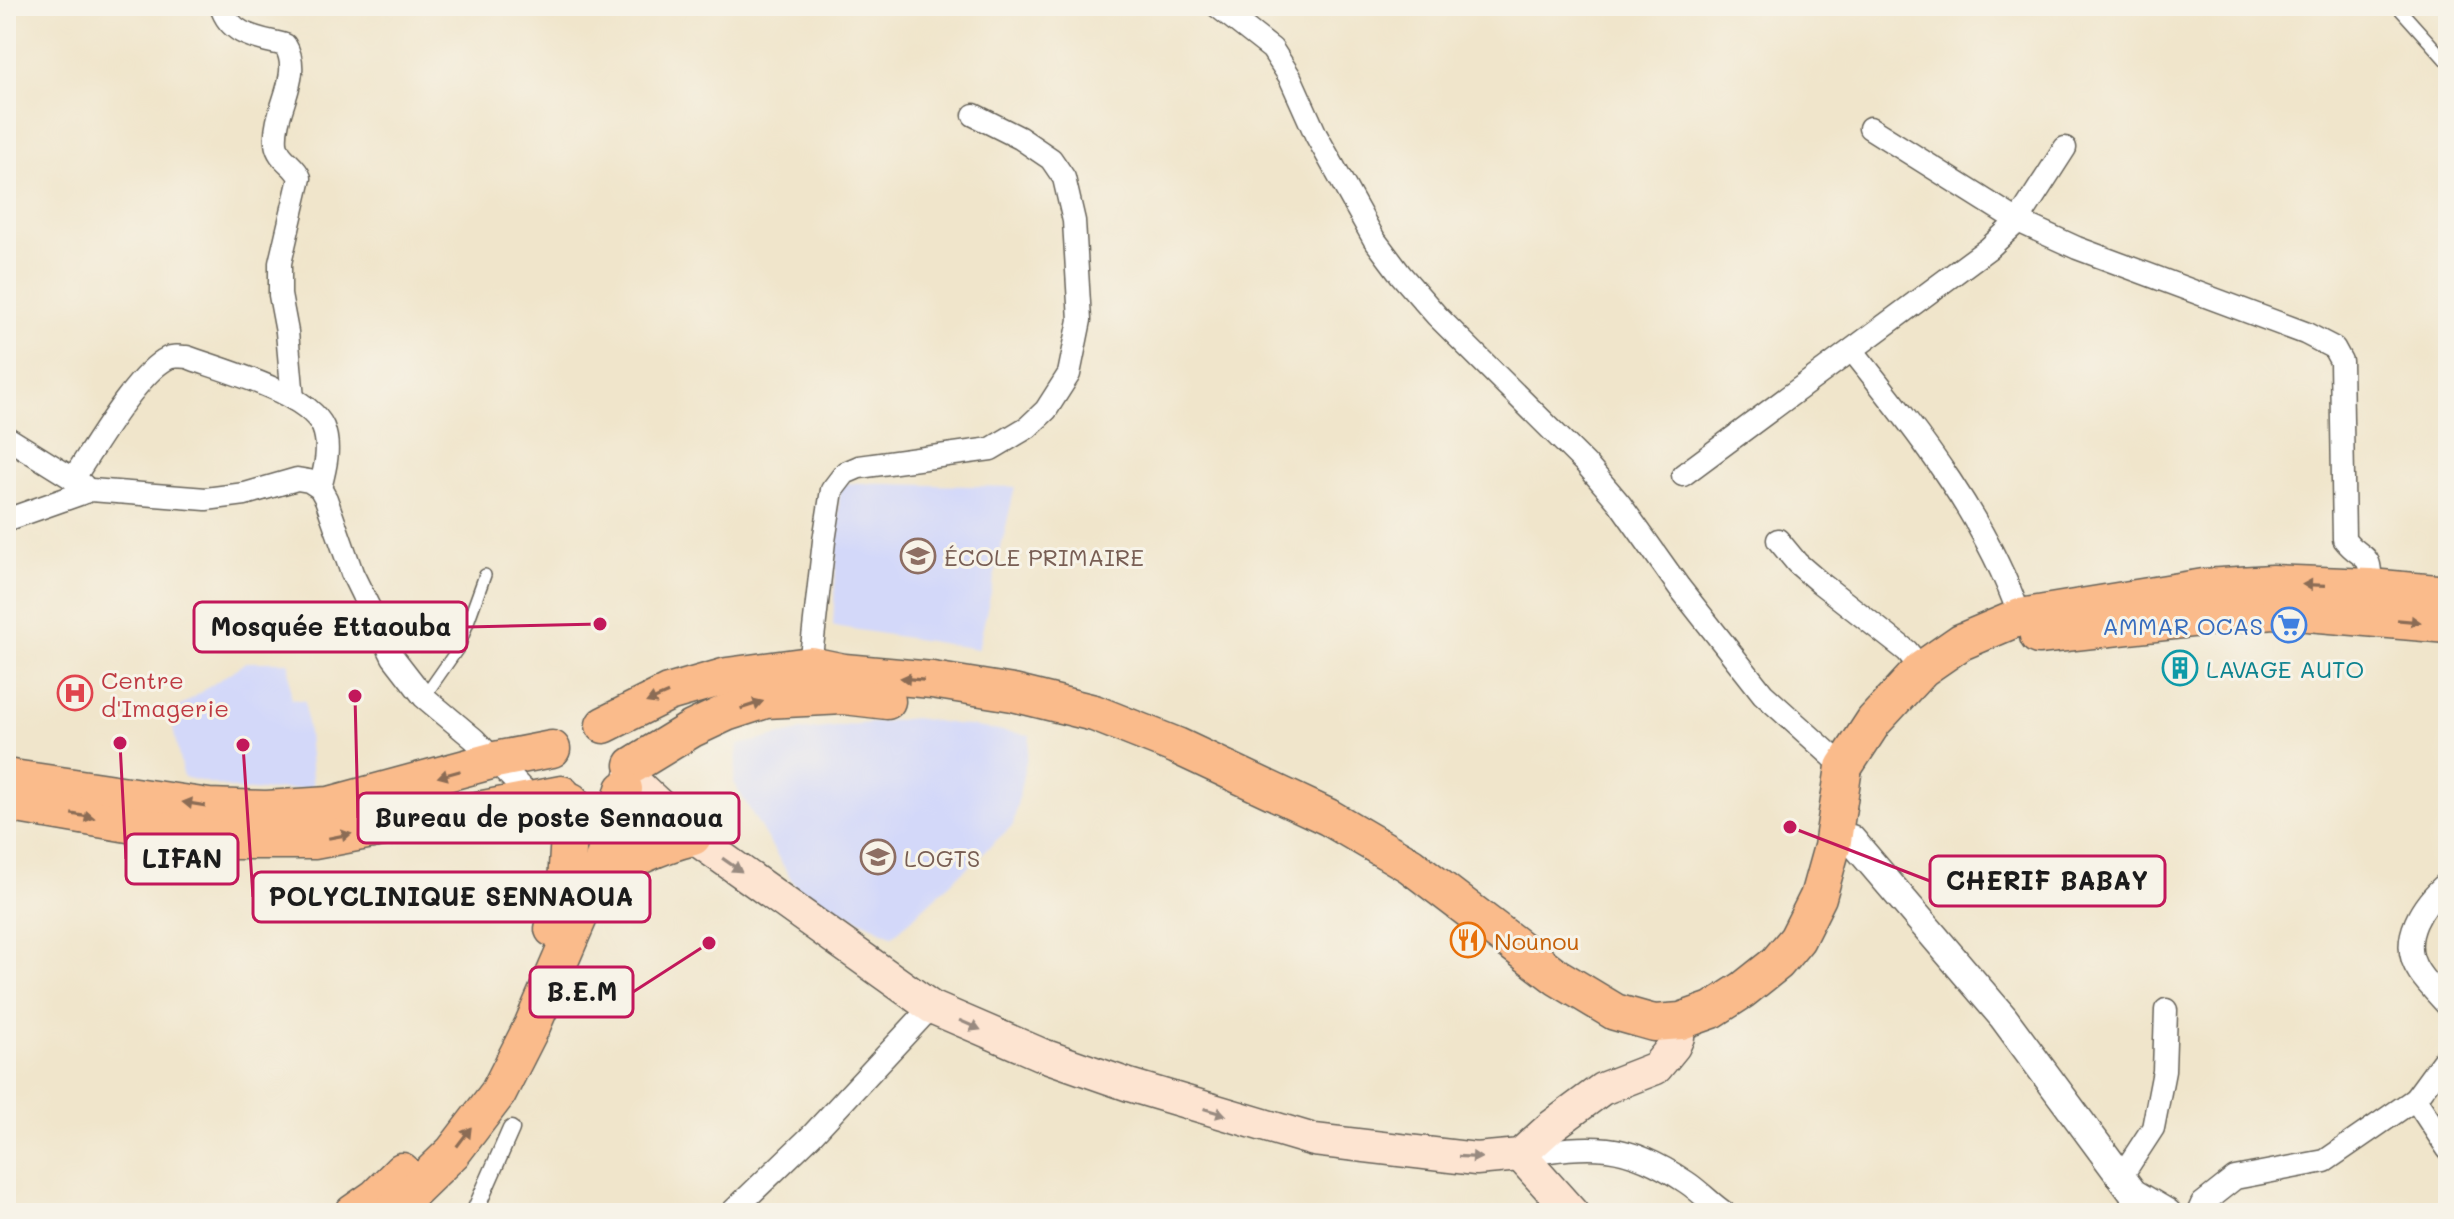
<svg xmlns="http://www.w3.org/2000/svg" width="2454" height="1219" viewBox="0 0 2454 1219" font-family="Mali,sans-serif">
<rect width="100%" height="100%" fill="#f7f3e8"/>
<filter id="ink" filterUnits="userSpaceOnUse"><feTurbulence type="fractalNoise" baseFrequency=".0125" numOctaves="2"/><feDisplacementMap in="SourceGraphic" scale="16" xChannelSelector="R" yChannelSelector="G"/><feConvolveMatrix kernelMatrix="1 2 1 2 8 2 1 2 1" color-interpolation-filters="sRGB"/></filter>
<filter id="wash" filterUnits="userSpaceOnUse"><feTurbulence type="fractalNoise" baseFrequency=".006" numOctaves="4" result="noise"/><feDisplacementMap in="SourceGraphic" scale="32" xChannelSelector="R" yChannelSelector="G"/><feGaussianBlur stdDeviation="1.8" result="paint"/><feColorMatrix in="noise" values="0 0 0 0 0 0 0 0 0 0 0 0 0 0 0 0 0 1.4 0 .05"/><feComposite in="paint" operator="in"/></filter>
<g filter="url(#wash)">
<rect width="100%" height="100%" fill="#f0e5cb"/>
<g fill="#d3d8f9">
<polygon points="840,483 1015,487 978,649 833,626"/>
<polygon points="246,662 289,662 291,699 305,701 313,788 243,791 183,777 170,713"/>
<polygon points="914,718 1030,735 1029,746 1013,825 893,936 797,889 734,783 738,745 800,731"/>
</g>
</g>
<g filter="url(#ink)">
<g fill="none" stroke-linecap="round" stroke-linejoin="round">
<g stroke="#666259" stroke-width="14">
<g id="service">
<polyline points="2397,6 2448,63"/>
<polyline points="424,697 459,647 485,575"/>
</g>
</g>
<g stroke="#666259" stroke-width="19">
<polyline id="pedestrian" points="474,1213 511,1129"/>
</g>
<g stroke="#666259" stroke-width="25">
<g id="minor">
<path d="M221 6C230 36 258 38 285 45 304 76 273 109 276 143 278 160 295 164 300 178L280 263V295L287 332 293 399"/>
<polyline points="1217,6 1272,49 1290,77 1316,135 1374,239 1401,275 1437,316 1586,464 1620,504 1679,587 1763,694 1844,767"/>
<path d="M1870 128 2018 221 2077 248 2305 333 2334 348 2341 361 2344 539C2363 563 2372 549 2370 587"/>
<path d="M1852 350C1917 432 1985 516 2020 617"/>
<polyline points="6,437 83,485"/>
<polyline points="1683,475 1989,248 2018,221 2065,148"/>
<path d="M73 479C93 449 137 373 168 358 174 355 180 357 187 357 222 370 307 392 323 427 331 447 325 469 320 488"/>
<polyline points="6,520 91,490 206,499 245,494 297,479 309,481 320,488 326,499 352,573 393,657 424,697 474,739 533,800"/>
<polyline points="1778,540 1797,563 1819,582 1907,651 1922,669"/>
<polyline points="812,674 810,665 824,541 832,490 845,473 859,467 991,449 1028,427 1046,410 1069,374 1080,320 1074,221 1064,178 1051,159 1020,138 974,115"/>
<path d="M2448 882C2423 903 2397 940 2419 972 2427 984 2438 995 2448 1006"/>
<polyline points="2415,1099 2448,1149"/>
<path d="M1522 1155C1592 1144 1625 1141 1686 1182 1700 1191 1711 1204 1725 1213"/>
<polyline points="2121,1177 2153,1128 2164,1071 2166,1010"/>
<polyline points="731,1213 812,1135 931,1007"/>
<polyline points="2131,1213 2133,1193"/>
<polyline points="2198,1213 2202,1204 2235,1178 2325,1161 2415,1099 2448,1054"/>
</g>
</g>
<g stroke="#666259" stroke-width="31">
<polyline id="tertiary" points="1851,839 2003,1017 2133,1193 2167,1213"/>
</g>
<g stroke="#666259" stroke-width="35">
<g id="secondary">
<polyline points="630,778 693,837 931,1007 1040,1054 1129,1085 1314,1140 1476,1159 1520,1155 1552,1126 1602,1089 1656,1068 1674,1046 1678,1037"/>
<polyline points="1520,1155 1572,1213"/>
</g>
</g>
<g stroke="#666259" stroke-width="39">
<g id="primary">
<polyline points="2038,636 2272,610 2448,625"/>
<polyline points="604,725 668,693 727,676 810,665 844,672 932,680 1013,693 1094,713 1177,746 1328,817 1410,865 1557,977 1615,1012 1654,1023 1681,1021 1712,1010 1743,990 1777,963 1797,939 1818,897 1832,847 1844,767 1874,721 1922,669 1961,642 2020,617 2204,587 2272,583 2370,587 2448,594"/>
<polyline points="633,765 692,729 726,713 766,700 844,696 887,701"/>
<polyline points="6,777 209,807 266,809 329,805 495,760 552,749"/>
<polyline points="6,803 227,841 314,841 562,794"/>
<path d="M594 882C626 861 656 846 693 837"/>
<polyline points="553,929 566,884 571,801"/>
<polyline points="353,1213 376,1197 402,1171"/>
<polyline points="390,1213 453,1152 498,1093 532,1026 602,864 624,789"/>
</g>
</g>
<use href="#service" stroke="#fff" stroke-width="11"/>
<use href="#pedestrian" stroke="#fff" stroke-width="16"/>
<use href="#minor" stroke="#fff" stroke-width="22"/>
<use href="#tertiary" stroke="#fff" stroke-width="28"/>
<use href="#secondary" stroke="#fde4d1" stroke-width="32"/>
<use href="#primary" stroke="#fabb8b" stroke-width="36"/>
</g>
<defs><path id="oneway-solid" d="M-6-.8H1V-3.2L6.5 0L1 3.2V.8H-6Z" transform="scale(2)"/></defs>
<g fill="#8b6c54">
<use href="#oneway-solid" transform="translate(2314 585) rotate(-178)"/>
<use href="#oneway-solid" transform="translate(2409 621) rotate(5)"/>
<use href="#oneway-solid" transform="translate(912 679) rotate(-175)"/>
<use href="#oneway-solid" transform="translate(657 698) rotate(157)"/>
<use href="#oneway-solid" transform="translate(752 705) rotate(-18)"/>
<use href="#oneway-solid" transform="translate(449 774) rotate(164)"/>
<use href="#oneway-solid" transform="translate(194 804) rotate(-171)"/>
<use href="#oneway-solid" transform="translate(83 816) rotate(10)"/>
<use href="#oneway-solid" transform="translate(340 836) rotate(-11)"/>
<use href="#oneway-solid" transform="translate(464 1137) rotate(-53)"/>
</g>
<g fill="#988a80">
<use href="#oneway-solid" transform="translate(732 865) rotate(35)"/>
<use href="#oneway-solid" transform="translate(970 1025) rotate(24)"/>
<use href="#oneway-solid" transform="translate(1215 1112) rotate(17)"/>
<use href="#oneway-solid" transform="translate(1470 1157) rotate(3)"/>
</g>
</g>
<defs>
<g id="school-ring" transform="scale(1.8)"><circle r="9.5" fill="#f7f3e8" stroke="#8d6e63" stroke-width="1.5"/><path d="M0-5L7-2L0 1L-7-2ZM-4 1L0 2.5L4 1V4Q0 6-4 4Z" fill="#8d6e63"/></g>
<g id="supermarket-ring" transform="scale(1.8)"><circle r="9.5" fill="#f7f3e8" stroke="#3f7fe0" stroke-width="1.5"/><path d="M-6-5.5h2.5l.6 2H6L4.5 2H-2.5L-4.4-4H-6ZM-1.5 3.2a1.3 1.3 0 1 0 .1 0ZM3 3.2a1.3 1.3 0 1 0 .1 0Z" fill="#3f7fe0"/></g>
<g id="building-ring" transform="scale(1.8)"><circle r="9.5" fill="#f7f3e8" stroke="#0f9aa8" stroke-width="1.5"/><path d="M-4-6H4V6H1V3H-1V6H-4ZM-2.5-4.3h1.7v1.8h-1.7ZM.8-4.3h1.7v1.8H.8ZM-2.5-1h1.7V.8h-1.7ZM.8-1h1.7V.8H.8Z" fill="#0f9aa8"/></g>
<g id="hospital-ring" transform="scale(1.8)"><circle r="9.5" fill="#f7f3e8" stroke="#e0444e" stroke-width="1.5"/><path d="M-5-5h3v3.5h4V-5h3V5h-3V1.5h-4V5h-3Z" fill="#e0444e"/></g>
<g id="restaurant-ring" transform="scale(1.8)"><circle r="9.5" fill="#f7f3e8" stroke="#e8710a" stroke-width="1.5"/><path d="M-5-6h1v4h1v-4h1v4h1v-4h1v5L-1.5 .5V6h-2V.5L-5-1ZM5-6V6H3V1.5H1.5Q1.5-4 5-6Z" fill="#e8710a"/></g>
</defs>
<g fill-rule="evenodd">
<use href="#school-ring" x="918" y="556"/>
<use href="#supermarket-ring" x="2289" y="625"/>
<use href="#building-ring" x="2180" y="668"/>
<use href="#hospital-ring" x="75" y="693"/>
<use href="#school-ring" x="878" y="857"/>
<use href="#restaurant-ring" x="1468" y="940"/>
</g>
<g text-anchor="middle" dominant-baseline="central" stroke-width="6" stroke-linejoin="round" paint-order="stroke">
<g font-size="24" fill="#785e54" stroke="#f7f3e8" text-anchor="start">
<text x="944" y="556">ÉCOLE PRIMAIRE</text>
<text x="904" y="857">LOGTS</text>
</g>
<g font-size="24" fill="#366cbe" stroke="#f7f3e8" text-anchor="end">
<text x="2263" y="625">AMMAR OCAS</text>
</g>
<g font-size="24" fill="#0d838f" stroke="#f7f3e8" text-anchor="start">
<text x="2206" y="668">LAVAGE AUTO</text>
</g>
<g font-size="24" fill="#be3a42" stroke="#f7f3e8" text-anchor="start">
<text x="101" y="679">Centre<tspan x="101" dy="28">d'Imagerie</tspan></text>
</g>
<g font-size="24" fill="#c56008" stroke="#f7f3e8" text-anchor="start">
<text x="1494" y="940">Nounou</text>
</g>
</g>
<path fill="none" stroke="#c2185b" stroke-width="3" d="M600 624L467 627M355 696L358 818M120 743L126 859M1790 827L1930 881M243 745L253 897M709 943L633 992"/>
<g fill="#c2185b" stroke="#f7f3e8" stroke-width="3">
<circle cx="600" cy="624" r="8"/>
<circle cx="355" cy="696" r="8"/>
<circle cx="120" cy="743" r="8"/>
<circle cx="1790" cy="827" r="8"/>
<circle cx="243" cy="745" r="8"/>
<circle cx="709" cy="943" r="8"/>
</g>
<g fill="#f7f3e8" stroke="#c2185b" stroke-width="3">
<rect x="194" y="602" width="273" height="50" rx="8"/>
<rect x="358" y="793" width="381" height="50" rx="8"/>
<rect x="126" y="834" width="112" height="50" rx="8"/>
<rect x="1930" y="856" width="235" height="50" rx="8"/>
<rect x="253" y="872" width="397" height="50" rx="8"/>
<rect x="530" y="967" width="103" height="50" rx="8"/>
</g>
<g font-size="26" text-anchor="middle" font-weight="bold" fill="#1c1c1c">
<text x="331" y="636">Mosquée Ettaouba</text>
<text x="549" y="827">Bureau de poste Sennaoua</text>
<text x="182" y="868">LIFAN</text>
<text x="2047" y="890">CHERIF BABAY</text>
<text x="451" y="906">POLYCLINIQUE SENNAOUA</text>
<text x="582" y="1001">B.E.M</text>
</g>
<rect width="2454" height="1219" fill="none" stroke="#f7f3e8" stroke-width="32"/>
</svg>
